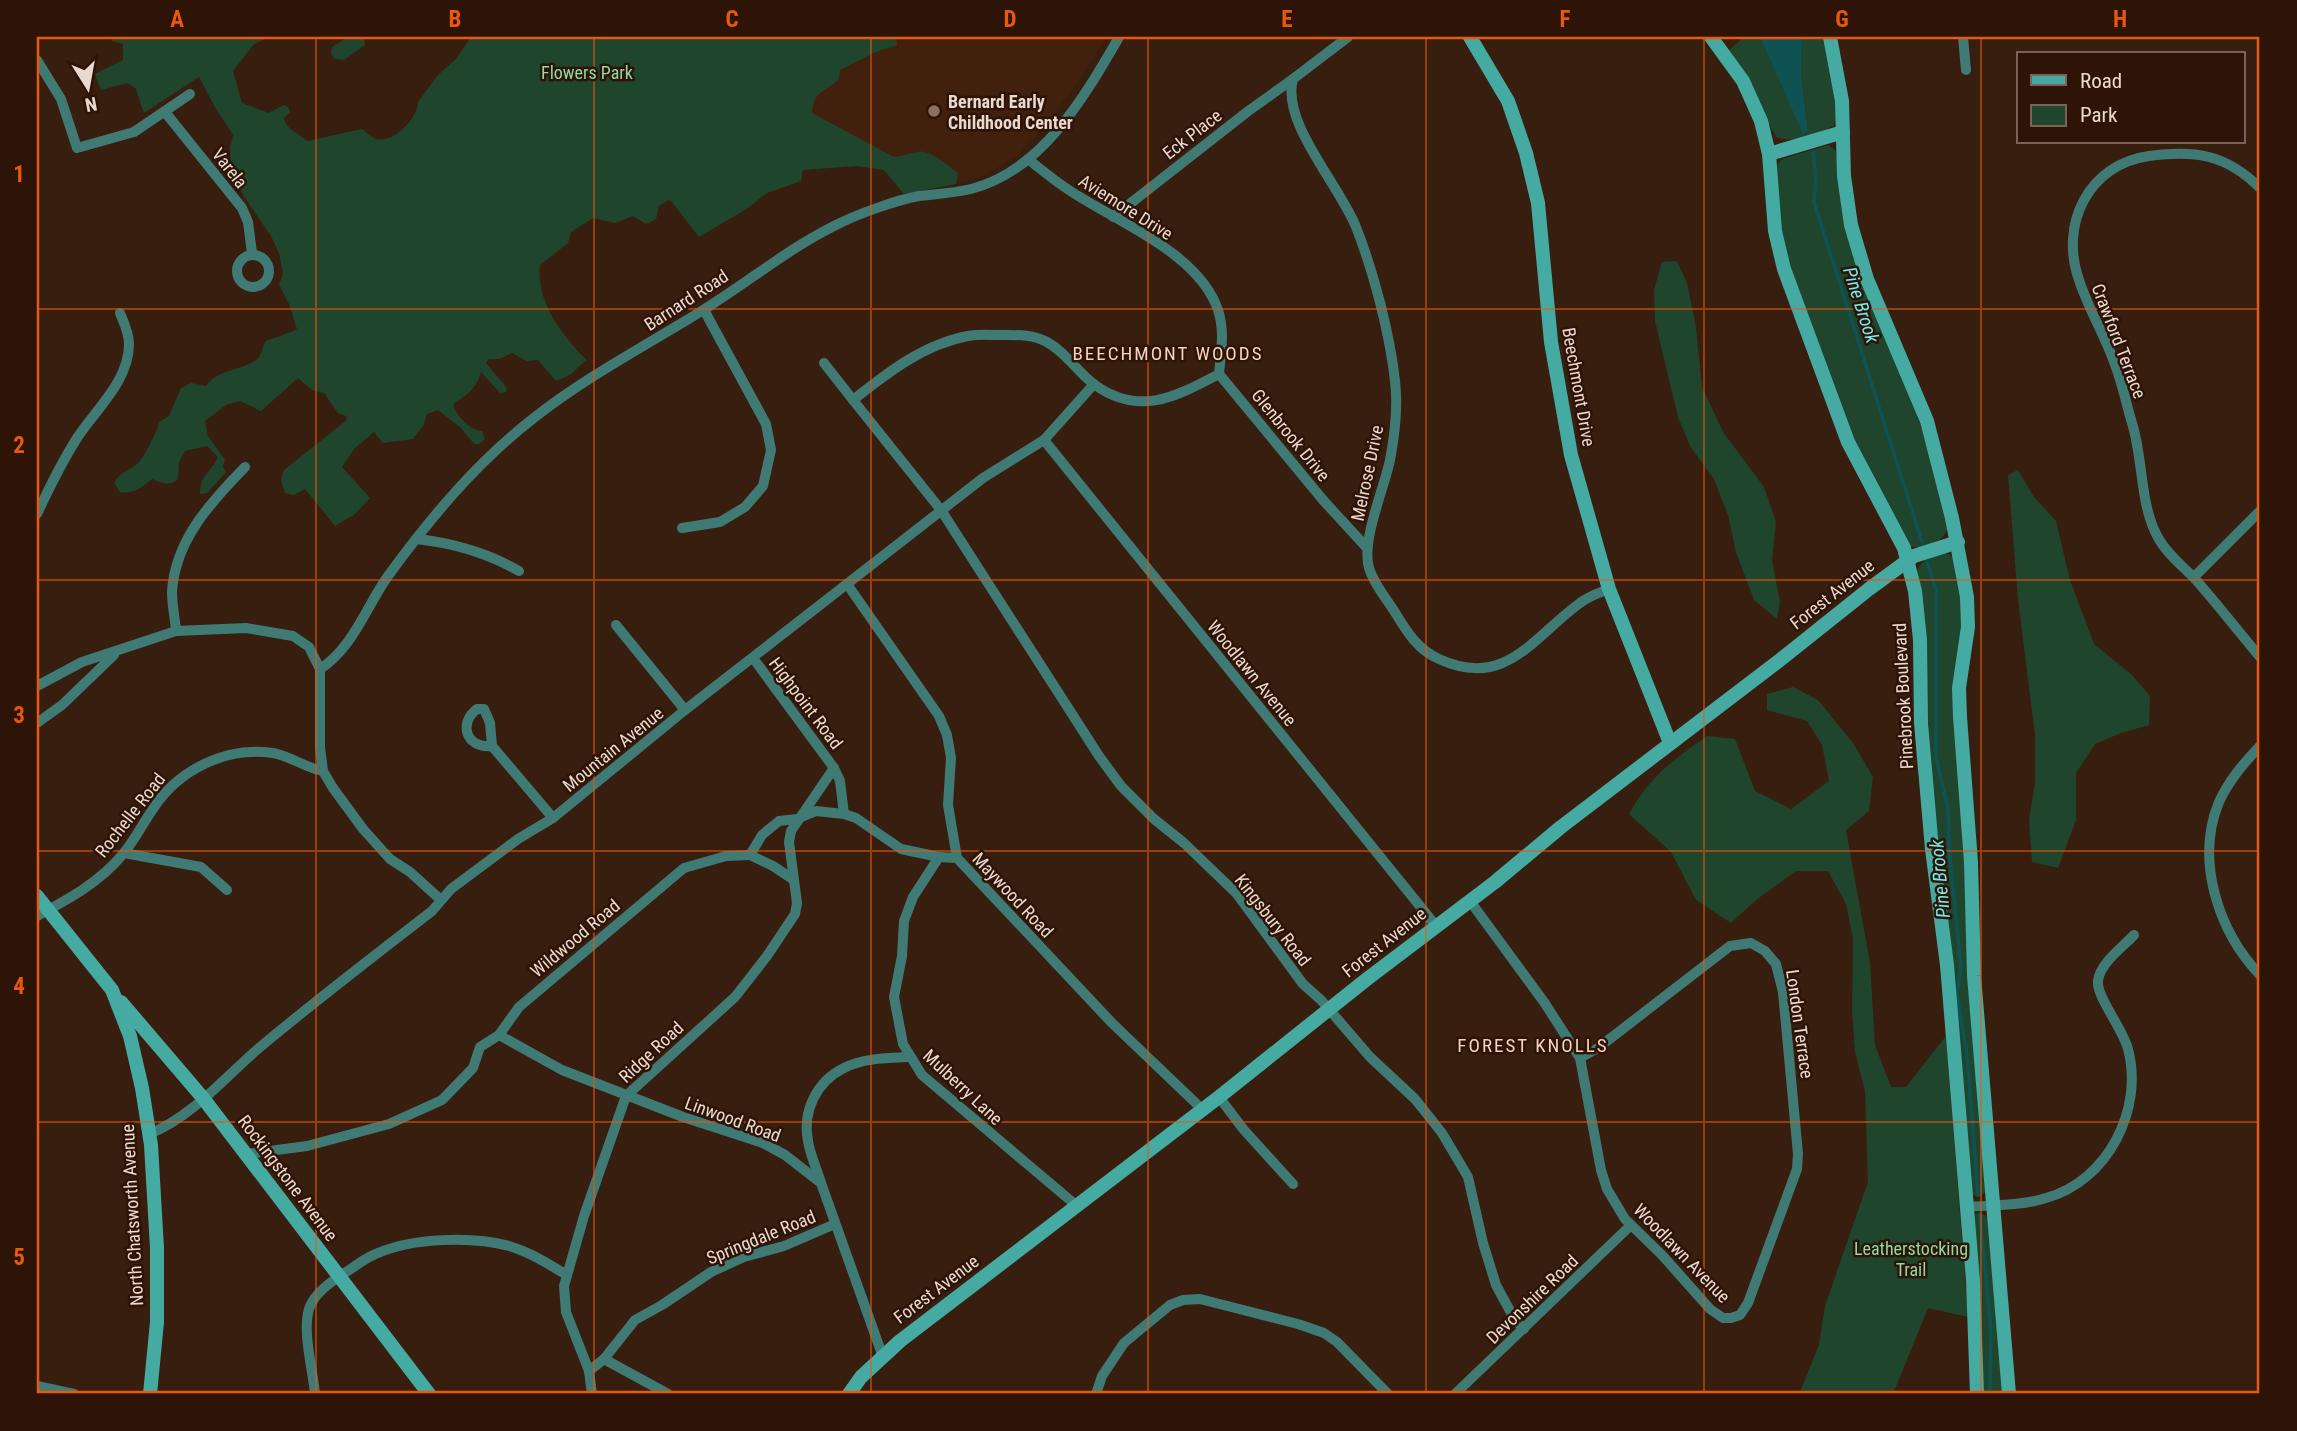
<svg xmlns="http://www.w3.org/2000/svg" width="2297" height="1431" viewBox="0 0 2297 1431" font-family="'Roboto Condensed',sans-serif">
<rect width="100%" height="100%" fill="#381e0f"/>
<polygon fill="#41210e" points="873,37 1106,37 1082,76 1051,118 1018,155 983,176 946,186 886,161 812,113 813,99"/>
<g fill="#20452d">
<path d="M113 37H269L254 44 233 71 242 103 269 113 284 105 288 107 290 112 284 118C286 130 299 133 307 141L362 129C367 133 371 137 376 139 395 143 417 119 418 102L438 75 456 59 471 37H896L897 45 876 52 840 70 839 79C825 93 814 89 812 113L894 157C903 156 908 154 917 152 929 148 948 166 958 173L956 184 904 194 884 170 856 166 803 170 801 181 767 193 748 208 699 237 672 202 668 200 659 206 656 219 646 224 633 216 615 223 593 218 571 232 568 243 540 265C536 303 562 334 586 360L570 375 556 381 538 360 527 361 512 353 499 359H489L486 363 507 388 506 392 500 393 481 372C476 389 467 395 453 404 456 416 470 430 482 431L485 439 479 444H474L461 428 438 410 427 414 423 426 413 439 383 443 374 432 354 449 342 467 370 498 355 514 335 526 305 489 294 495 285 493 281 480 284 470 347 420 346 416 338 413 324 393 312 390 298 378 261 411 240 401 226 405 205 421 208 436 225 460 223 467 226 472 207 493 200 494C200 474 211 473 218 457L207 446 185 451 179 462 178 479C169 487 162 483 152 479 141 488 134 494 120 492L114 483C121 470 131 471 139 462 146 453 157 433 159 422L169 416 181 388 191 383 206 386C218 369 240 371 256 360 263 355 261 347 266 341 267 340 291 333 297 329L289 304 279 285 283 274 279 253 271 236 243 195 231 168 230 148 233 135 216 109 199 77 144 113 136 89 128 83 101 90 95 74 123 60V44L112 41Z"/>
<polygon points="348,37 364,37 365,45 344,60 335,59 331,54 332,47"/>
<path d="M1744 37H1760L1804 134 1808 132 1801 74 1802 37H1825L1839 120 1835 121 1834 126C1815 134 1796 144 1776 137L1728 51Z"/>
<path d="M1828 145 1835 150 1838 158 1842 209 1926 441 1948 526C1945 543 1922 550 1907 546L1867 473 1785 264 1775 172 1777 165 1782 159Z"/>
<polygon points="1677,261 1687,283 1696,327 1702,387 1723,432 1764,487 1776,522 1772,560 1780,602 1777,619 1754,600 1736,552 1728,515 1714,479 1690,446 1678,417 1655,321 1654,290 1662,262"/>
<polygon points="2018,470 2034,497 2056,521 2070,580 2094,644 2132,675 2150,696 2149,725 2121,733 2095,744 2076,773 2076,820 2058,868 2032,862 2029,820 2035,783 2035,735 2018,599 2008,475"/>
<path d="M1946 553 1952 556 1955 562 1964 617 1953 692 1986 1192 1978 1197 1971 1194 1942 907 1917 572C1921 558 1933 557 1946 553Z"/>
<path d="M1793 687 1818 700 1853 743 1873 777 1869 811 1846 830 1870 963 1875 1045 1891 1087H1906L1946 1036 1968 1317 1928 1308 1893 1394H1799L1819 1345 1825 1306 1868 1182 1865 1091 1855 1052 1852 1011 1853 938 1846 904 1828 871H1796L1756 900 1731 923 1696 900 1671 852 1629 814C1650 776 1672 761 1707 736L1735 739 1755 791 1791 809 1829 781 1822 745 1807 721 1767 710V694Z"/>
<polygon points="1980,1212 1988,1218 2003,1394 1980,1394 1971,1219 1975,1214"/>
</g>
<polygon fill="#0f5254" points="1760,37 1802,37 1801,74 1808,132 1803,134"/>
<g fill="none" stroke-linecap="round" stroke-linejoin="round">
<g stroke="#0f5254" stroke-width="3.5">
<polyline points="1813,153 1816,178 1814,202 1922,542"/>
<polyline points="1927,562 1936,590 1936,758 1948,808 1949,849 1961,968 1957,994 1967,1055 1978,1195"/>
<polyline points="1980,1215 1991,1329 1990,1394"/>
</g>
<g stroke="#3f7a74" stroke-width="10">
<path d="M1348 37 1293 79C1281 123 1339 184 1356 227 1373 270 1390 334 1395 381 1398 406 1395 434 1390 460 1384 489 1361 541 1369 568 1374 585 1387 599 1396 614 1407 632 1418 650 1439 659 1506 690 1534 636 1580 603 1589 596 1599 593 1609 589"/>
<polyline points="1963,37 1966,70"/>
<polyline points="37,60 61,99 77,148 134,132 190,94"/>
<polyline points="165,112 242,208 248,222 252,253"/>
<path d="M1028 159C1045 173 1061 186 1080 197 1125 225 1200 256 1218 310 1225 331 1221 352 1219 374 1177 396 1140 417 1095 385 1077 372 1067 353 1047 342 1032 334 1017 335 1000 335 990 335 979 334 968 336 924 344 887 373 853 400L941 510 1099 756 1121 786 1154 819 1184 843 1237 894 1303 984 1321 1000 1370 1057 1415 1099 1442 1133 1468 1177 1483 1243 1496 1285 1515 1320 1524 1329"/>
<path d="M2260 188C2226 154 2195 150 2149 156 2089 164 2059 224 2079 280 2088 308 2104 334 2114 362 2122 382 2126 403 2132 423 2144 461 2139 507 2160 541 2170 557 2183 566 2196 580 2218 605 2238 631 2260 657"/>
<polyline points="1113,217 1247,112 1293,79"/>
<circle cx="253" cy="271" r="16"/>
<polyline points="824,363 853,400"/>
<polyline points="1219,374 1323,500 1367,548"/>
<polyline points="1044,440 1436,926"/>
<path d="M37 514C49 488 62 462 77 438 96 409 129 381 129 344 129 333 124 323 120 313"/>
<polyline points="682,528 720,522 745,507 763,486 771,450 766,424 704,310"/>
<path d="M416 539C454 543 486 552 519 571"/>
<polyline points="2194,577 2260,511"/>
<polyline points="847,584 939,716 947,735 951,758 948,805 957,858 1112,1023 1203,1110"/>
<polyline points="616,625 685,710"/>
<path d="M176 631C175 618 172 605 172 592 175 540 211 502 245 467"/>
<polyline points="753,658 834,768 840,781 844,814"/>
<path d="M320 669C353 648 366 607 388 576 431 517 477 462 535 417 586 377 645 346 700 312 746 284 786 250 834 226 855 215 896 200 919 196 937 194 954 193 971 189 1042 171 1085 96 1119 37"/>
<polyline points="37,686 82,662 176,631 246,628 293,636 309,647 320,669 320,747 323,771 333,788 363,829 390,859 410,872 441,900"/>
<path d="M477 709H484L490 723 492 746C466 749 458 723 477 709Z"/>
<polyline points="37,723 62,705 114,655"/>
<polyline points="492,746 553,818"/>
<path d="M2260 746C2244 763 2229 780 2219 802 2195 860 2218 931 2260 975"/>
<polyline points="124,853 201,867 227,890"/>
<polyline points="750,855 773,866 794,880"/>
<polyline points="957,858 939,857 913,897 904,921 902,956 894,997 903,1044 922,1075 1077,1206"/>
<polyline points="1470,901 1544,1002 1580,1058 1601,1170 1607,1189 1625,1219 1662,1255 1710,1309 1723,1318 1731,1318 1740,1315 1748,1303 1797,1169 1798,1154 1783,992 1776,964 1765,951 1751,943 1730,946 1598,1048 1580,1058"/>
<path d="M37 916C69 899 100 882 123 854 135 840 143 823 153 809 178 770 226 746 273 753 290 756 306 768 323 771"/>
<polyline points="499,1035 562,1070 683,1117 763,1143 785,1155 821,1183 883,1357"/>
<polyline points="1219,1097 1244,1130 1293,1184"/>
<path d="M149 1134C192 1117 225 1077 259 1048 315 1001 374 956 432 911L451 889 518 839 553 818 685 710 983 478 1044 440 1094 384"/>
<polyline points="246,1154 307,1146 389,1124 442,1100 473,1068 480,1047 499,1035 519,1007 684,868 726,856 750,855 762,835 779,821 797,819 816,811 844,814 856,818 901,849 939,857"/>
<path d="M821 1183C817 1169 810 1155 808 1141 802 1111 817 1081 844 1068 863 1058 888 1058 909 1057"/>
<path d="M1966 1207C1993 1205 2021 1206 2046 1198 2108 1181 2144 1109 2128 1049 2123 1029 2096 996 2098 981 2100 963 2123 947 2134 935"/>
<polyline points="604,1359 668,1394"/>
<polyline points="589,1371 604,1359 635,1320 662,1305 711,1272 744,1257 784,1246 835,1224"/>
<polyline points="37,1386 74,1394"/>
<path d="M315 1394C313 1370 302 1332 309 1309 314 1293 332 1281 346 1272 356 1266 366 1257 378 1253 413 1238 472 1236 509 1246 530 1252 548 1264 567 1275"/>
<polyline points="592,1394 589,1371 566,1312 564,1286 584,1216 626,1096 735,997 767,956 795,914 797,903 789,842 791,831 834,768"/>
<polyline points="1096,1394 1102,1376 1124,1343 1170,1305 1183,1300 1200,1299 1298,1324 1324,1333 1337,1342 1388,1394"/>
<polyline points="1455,1394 1630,1226"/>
</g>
<g stroke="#45aaa1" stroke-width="14">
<polyline points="1470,37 1508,101 1526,153 1538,203 1551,342 1571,455 1609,589 1670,743"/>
<polyline points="1711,37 1743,81 1761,121 1769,154 1775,231 1784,269 1848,442 1904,548 1915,591 1920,640 1921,723 1932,849 1947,965 1973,1281 1977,1394"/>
<polyline points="1830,37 1842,101 1844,176 1851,225 1867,279 1927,421 1952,518 1967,597 1968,627 1959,688 1960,717 1971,862 1974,976 2009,1394"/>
<polyline points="1769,154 1843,132"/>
<polyline points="37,896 112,990 130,1036 142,1088 151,1145 157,1248 157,1322 150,1394"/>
<polyline points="121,1002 203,1098 429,1394"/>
<polyline points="849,1394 861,1377 900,1341 1219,1097 1367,979 1495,882 1561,827 1780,660 1869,589 1914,556 1958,542"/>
</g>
</g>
<path fill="none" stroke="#e8590c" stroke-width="2" stroke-opacity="0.55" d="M316 37V1394M594 37V1394M871 37V1394M1148 37V1394M1426 37V1394M1704 37V1394M1981 37V1394M37 309H2260M37 580H2260M37 851H2260M37 1122H2260"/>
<circle fill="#8d6e63" stroke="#2e1406" stroke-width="2.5" cx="934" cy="111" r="7"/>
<g text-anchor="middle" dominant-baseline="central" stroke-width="5" stroke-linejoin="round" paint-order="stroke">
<g font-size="18" fill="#8cdaa4" stroke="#2e1406">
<text x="587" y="72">Flowers Park</text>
<text x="1911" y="1248">Leatherstocking<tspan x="1911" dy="21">Trail</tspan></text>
</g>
<g font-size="18" font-weight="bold" fill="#ebd9cf" stroke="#2e1406" text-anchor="start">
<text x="948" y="101">Bernard Early<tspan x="948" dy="21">Childhood Center</tspan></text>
</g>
<g font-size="18" fill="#ebd9cf" stroke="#2e1406">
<text transform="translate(1192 134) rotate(-38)">Eck Place</text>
<text transform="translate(230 168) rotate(52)">Varela</text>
<text transform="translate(1126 207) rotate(32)">Aviemore Drive</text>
<text transform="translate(686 300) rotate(-33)">Barnard Road</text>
<text transform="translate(2119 341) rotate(69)">Crawford Terrace</text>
<text transform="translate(1579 387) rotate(80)">Beechmont Drive</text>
<text transform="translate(1291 435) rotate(51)">Glenbrook Drive</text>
<text transform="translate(1367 473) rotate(-78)">Melrose Drive</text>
<text transform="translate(1832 594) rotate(-38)">Forest Avenue</text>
<text transform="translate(1252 673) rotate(51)">Woodlawn Avenue</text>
<text transform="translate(1903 696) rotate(-93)">Pinebrook Boulevard</text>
<text transform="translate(806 703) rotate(53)">Highpoint Road</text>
<text transform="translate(613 749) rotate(-39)">Mountain Avenue</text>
<text transform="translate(130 815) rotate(-52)">Rochelle Road</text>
<text transform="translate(1013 895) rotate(47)">Maywood Road</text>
<text transform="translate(1273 920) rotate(52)">Kingsbury Road</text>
<text transform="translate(575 938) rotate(-40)">Wildwood Road</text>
<text transform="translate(1384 942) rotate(-38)">Forest Avenue</text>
<text transform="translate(1800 1024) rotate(82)">London Terrace</text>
<text transform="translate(651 1052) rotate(-43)">Ridge Road</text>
<text transform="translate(963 1087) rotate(43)">Mulberry Lane</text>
<text transform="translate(733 1119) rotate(20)">Linwood Road</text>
<text transform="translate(288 1178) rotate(53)">Rockingstone Avenue</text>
<text transform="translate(132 1215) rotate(-93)">North Chatsworth Avenue</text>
<text transform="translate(761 1237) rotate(-22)">Springdale Road</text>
<text transform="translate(1682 1253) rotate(46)">Woodlawn Avenue</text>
<text transform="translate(936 1289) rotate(-37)">Forest Avenue</text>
<text transform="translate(1532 1299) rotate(-44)">Devonshire Road</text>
</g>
<g font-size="19" font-style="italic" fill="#73ebee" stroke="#2e1406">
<text transform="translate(1861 305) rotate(72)">Pine Brook</text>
<text transform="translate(1940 879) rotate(-95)">Pine Brook</text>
</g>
<g font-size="19" letter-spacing="2" fill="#f6d2bf" stroke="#2e1406">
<text x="1168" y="353">BEECHMONT WOODS</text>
<text x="1533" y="1045">FOREST KNOLLS</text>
</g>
</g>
<rect width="2297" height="1431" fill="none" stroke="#2e1406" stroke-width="77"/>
<rect x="2017" y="52" width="228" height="91" fill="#2e1406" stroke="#7a6356" stroke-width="2"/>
<rect x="2031" y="75" width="35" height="10" fill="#45aaa1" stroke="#7a6356" stroke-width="2"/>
<text x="2080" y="88" font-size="21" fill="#ebd9cf">Road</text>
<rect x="2031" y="105" width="35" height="21" fill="#20452d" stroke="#7a6356" stroke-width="2"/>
<text x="2080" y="122" font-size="21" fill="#ebd9cf">Park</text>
<g transform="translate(88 88) rotate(169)" stroke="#2e1406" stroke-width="5" paint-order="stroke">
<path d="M0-5L12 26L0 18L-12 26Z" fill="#ebd9cf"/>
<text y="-10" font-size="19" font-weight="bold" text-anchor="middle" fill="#ebd9cf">N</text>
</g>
<rect x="38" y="38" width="2220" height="1354" fill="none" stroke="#e8590c" stroke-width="2.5"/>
<g font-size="23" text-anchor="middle" font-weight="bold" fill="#e8590c">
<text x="177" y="27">A</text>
<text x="455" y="27">B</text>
<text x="732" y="27">C</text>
<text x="1010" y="27">D</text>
<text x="1287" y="27">E</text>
<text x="1565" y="27">F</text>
<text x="1842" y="27">G</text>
<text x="2120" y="27">H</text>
<text x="19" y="182">1</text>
<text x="19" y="453">2</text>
<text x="19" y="723">3</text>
<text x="19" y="994">4</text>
<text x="19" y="1265">5</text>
</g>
</svg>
